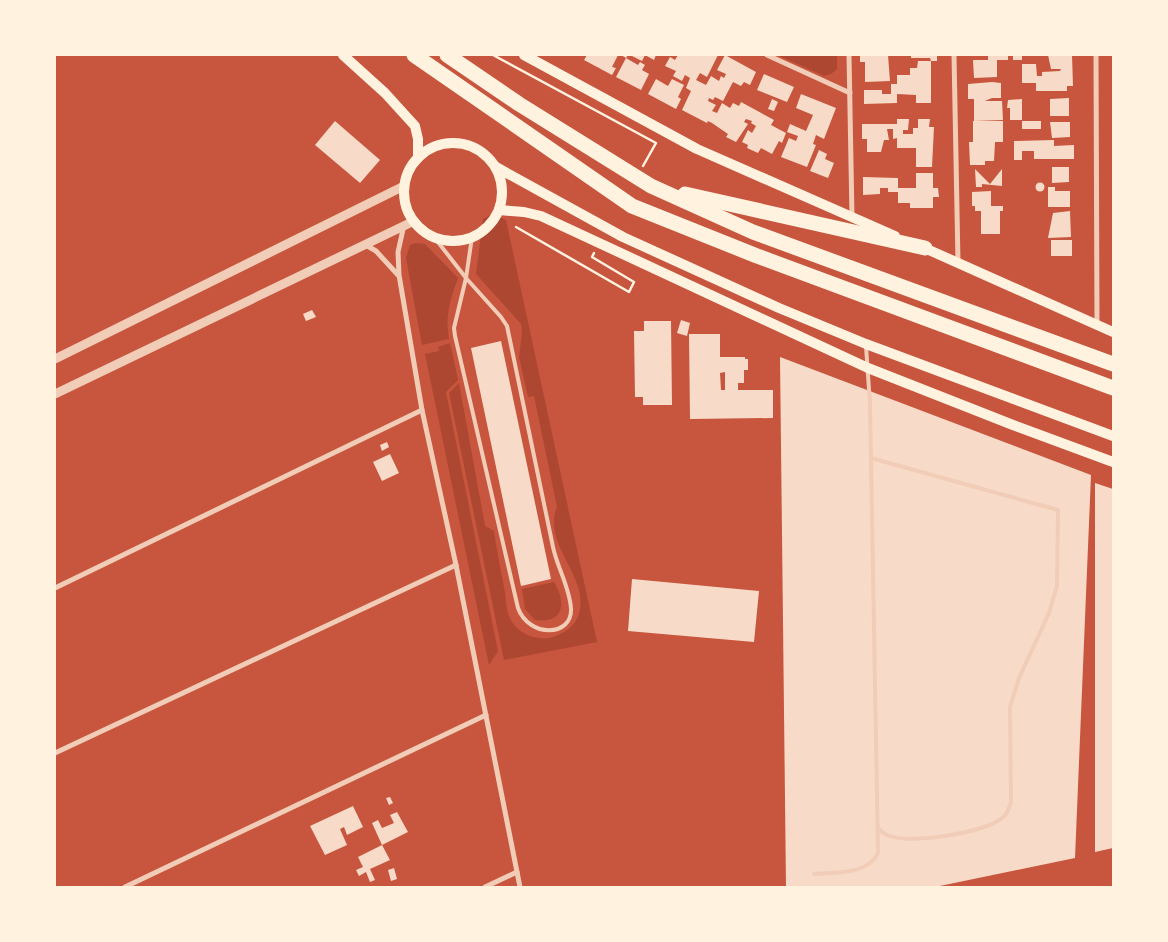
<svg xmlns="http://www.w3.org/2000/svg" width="1168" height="942" viewBox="0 0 1168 942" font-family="'Noto Sans',sans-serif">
<rect width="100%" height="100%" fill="#c8553d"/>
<g fill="#ae4732">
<polygon points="777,55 837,55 837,69 831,74 824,76"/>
<path d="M493 214 506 220 597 642 504 660 449 393 459 383 485 526 494 531C497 552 501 572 505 592 506 600 506 611 510 618 516 634 541 643 556 636 568 631 578 623 580 609 586 574 542 543 557 507L534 396 528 397 519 357 522 333 521 324 476 274 483 219Z"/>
<path d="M416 243 425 244 458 278C450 301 445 314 449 339L422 345 406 258 410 245Z"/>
<polygon points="450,343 458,380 446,392 498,651 489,665 425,354 439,351 438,347"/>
<path d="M554 582C566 602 565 624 535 620L525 609 522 589Z"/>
</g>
<g fill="#f7dbc8" fill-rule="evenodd">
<polygon points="587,55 618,55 612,67 616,68 612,75 584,60"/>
<polygon points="621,55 628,55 626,58 638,65 640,62 645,65 642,70 649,74 641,90 616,77 626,58"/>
<polygon points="630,55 656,55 654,60 645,55 642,61"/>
<polygon points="678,55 718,55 707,77 700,73 696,80 706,85 711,76 719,81 721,76 724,78 726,74 717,70 725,55 756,72 750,85 744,82 741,86 733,82 723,101 715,97 713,100 709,98 708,101 716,105 712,111 717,113 722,103 730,108 733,103 739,106 741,102 774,120 771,125 786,133 782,143 779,141 772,154 761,148 758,153 747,148 748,145 742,142 748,130 752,133 756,126 751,123 752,121 746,119 744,122 748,124 736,142 726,137 728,134 712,123 708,121 707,123 682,110 691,91 686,88 690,78 685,75 682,81 673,76 676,71 665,66 670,57 675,60"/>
<polygon points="860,55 888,55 890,81 865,82 865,62 860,62"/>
<polygon points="911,55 937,55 937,61 931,61 930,58 911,58"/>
<polygon points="988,55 1008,55 1008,60 997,60 997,77 974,78 973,60 988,60"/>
<rect x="1013" y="55" width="9" height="5"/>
<polygon points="1048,55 1072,55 1073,86 1067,86 1067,91 1036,91 1036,83 1022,83 1022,64 1036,64 1037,76 1042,76 1042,72 1060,71 1061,69 1051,69"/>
<polygon points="918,61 931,61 931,103 916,103 916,95 897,94 897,103 864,104 864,90 882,90 882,94 891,94 891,84 897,84 897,75 910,75 910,68 917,68"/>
<polygon points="764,74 794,87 787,102 757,90"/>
<polygon points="656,79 668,86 672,79 684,85 678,97 681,99 676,109 648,94"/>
<polygon points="992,82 1001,83 1001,98 992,98 985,101 1002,101 1003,120 974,121 974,99 968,99 968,84"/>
<polygon points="801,94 836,108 824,139 816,135 813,144 816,145 807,167 781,157 789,138 796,141 798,136 787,132 790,124 806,131 813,115 796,108"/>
<polygon points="1069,98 1069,116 1050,116 1050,99"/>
<polygon points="772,99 778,102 774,111 768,109"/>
<polygon points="1022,99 1022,120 1010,120 1010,108 1007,108 1008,100"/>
<polygon points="897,119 909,119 908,130 903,130 903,134 913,134 913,128 918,128 918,119 930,119 929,127 934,127 932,167 916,167 916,148 897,148 897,138 893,139 893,129 887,129 889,140 884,140 881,152 867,152 867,139 862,139 862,124 897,124"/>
<polygon points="335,121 380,160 360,183 315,145"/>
<polygon points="973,121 1003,121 1003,142 995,142 994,161 985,161 985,165 970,165 969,142 973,142"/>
<rect x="1022" y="121" width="19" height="8"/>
<polygon points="1050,122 1070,122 1070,137 1052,138"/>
<polygon points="1054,140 1054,146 1074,145 1074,159 1034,159 1034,151 1022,151 1022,160 1014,160 1014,141"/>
<polygon points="819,150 827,154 825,159 834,163 828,178 810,171"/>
<polygon points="1052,167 1069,167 1069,182 1052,183"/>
<polygon points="975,169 990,184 1002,169 1002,186 982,184 982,187 976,187"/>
<polygon points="916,173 933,173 933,188 938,188 939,197 933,197 933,208 910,208 910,203 898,203 898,192 888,192 888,188 880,188 880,194 863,195 863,177 898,178 898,188 916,188"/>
<circle cx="1040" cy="187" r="4.5"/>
<polygon points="1048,187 1055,187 1055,191 1070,191 1070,207 1048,207"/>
<polygon points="991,191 991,206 1003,206 1003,211 1000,211 1000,234 981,234 981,211 975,211 975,206 972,206 972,192"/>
<polygon points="1070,211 1071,237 1048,238 1053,213"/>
<rect x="1051" y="240" width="21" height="16"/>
<polygon points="312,310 316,317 306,321 303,314"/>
<polygon points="681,320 690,323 687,336 677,333"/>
<polygon points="644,321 671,321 672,405 643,405 643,397 635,397 634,331 644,331"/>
<path d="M689 334H720V357H745V359H748V370H744V383H738V390H773V418L690 419ZM725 372V390H721L720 373Z"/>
<polygon points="501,341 551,579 521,586 471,348"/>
<polygon points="780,357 1091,475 1075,858 935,887 786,887"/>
<polygon points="387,442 389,447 382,451 380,445"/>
<polygon points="390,454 399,473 382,481 373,462"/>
<polygon points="1095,483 1113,489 1113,848 1095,852"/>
<polygon points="632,579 759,591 754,642 628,631"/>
<polygon points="390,797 393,803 389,805 386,798"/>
<polygon points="353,806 363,827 347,835 344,827 340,829 347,845 325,855 310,826"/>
<polygon points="397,812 408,832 382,845 390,860 370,869 375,880 370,882 366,872 359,876 356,870 363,867 358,857 382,845 372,823 378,820 382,828 394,823 390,815"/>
<polygon points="394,868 397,879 391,881 388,870"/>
</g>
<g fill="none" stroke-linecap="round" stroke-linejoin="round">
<g stroke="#fff3e0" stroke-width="2.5">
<polyline points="493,55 656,143 643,166"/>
<polyline points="516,227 629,292 634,282 592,257 594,253"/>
</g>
<g stroke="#f1ccb7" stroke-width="4">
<path d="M434 237 466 278 501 317 507 326C522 400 538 473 553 547 557 567 570 588 571 609 572 637 529 638 518 608L455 336 454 328 466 278 472 237"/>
<path d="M871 458 1058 510 1057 586 1049 613 1019 678 1010 707 1011 802C1009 808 1008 814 1002 818 985 833 910 844 890 836 884 835 881 831 878 827"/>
<path d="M814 874C835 872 868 875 878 853L870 404 866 346"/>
</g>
<g stroke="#f1ccb7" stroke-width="5">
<polyline points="767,55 850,93"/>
<polyline points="849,55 852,217"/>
<polyline points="954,55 958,262"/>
<polyline points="1096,55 1097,324"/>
<polyline points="404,225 398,252 399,275 422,410 456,565 520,887"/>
<polyline points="364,244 376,251 398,275"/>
<polyline points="55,588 422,410"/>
<polyline points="55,753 456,565"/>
<polyline points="125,887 486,715"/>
<polyline points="485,887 517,872"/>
</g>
<g stroke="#f1ccb7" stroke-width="9">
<polyline points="55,359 404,186"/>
<polyline points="55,394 414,221"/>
</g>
<g stroke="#fff3e0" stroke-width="10">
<polyline points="343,55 385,93 415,126 418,139 418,158"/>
<polyline points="524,55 697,149 895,236"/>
<circle cx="453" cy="192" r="49"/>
<polyline points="496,167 623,237 779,308 866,344 1113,436"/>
<polyline points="499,210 524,212 541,216 868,368 1013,425 1113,462"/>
<polyline points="920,246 1113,332"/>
</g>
<g stroke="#fff3e0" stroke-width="15">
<polyline points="414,55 632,206 757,256 1113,388"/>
<polyline points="447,55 519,104 651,186 753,232 1113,364"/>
<polyline points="685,194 925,248"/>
</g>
</g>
<rect width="1168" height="942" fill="none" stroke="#fff3e0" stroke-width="112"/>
</svg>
